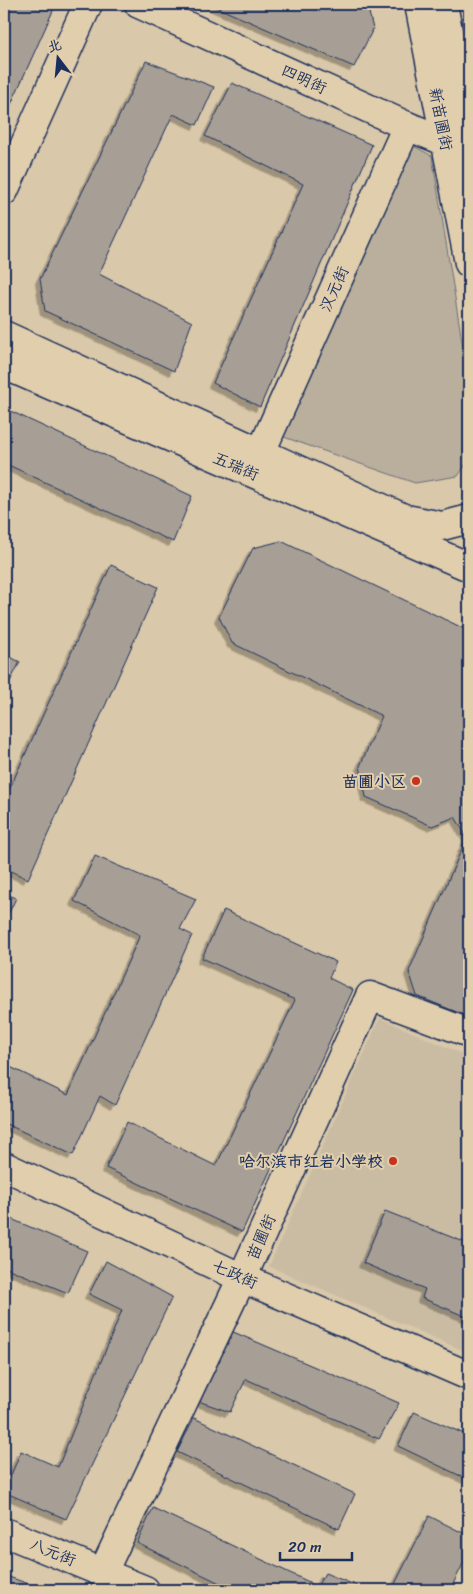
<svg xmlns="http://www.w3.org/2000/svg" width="473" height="1594" viewBox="0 0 473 1594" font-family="Sriracha,'LXGW WenKai TC',sans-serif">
<defs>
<filter id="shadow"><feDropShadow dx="-4.5" dy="4.5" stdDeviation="0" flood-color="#0004"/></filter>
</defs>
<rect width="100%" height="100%" fill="#d9c8a9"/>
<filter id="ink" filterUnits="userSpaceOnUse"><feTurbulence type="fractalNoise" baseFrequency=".02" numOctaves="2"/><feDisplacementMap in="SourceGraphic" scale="10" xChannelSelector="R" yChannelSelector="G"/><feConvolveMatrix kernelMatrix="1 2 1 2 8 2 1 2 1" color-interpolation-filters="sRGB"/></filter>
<g filter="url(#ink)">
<polygon fill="#cabca3" points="380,1018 469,1057 469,1353 269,1266"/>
<polygon fill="#b9af9c" stroke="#6a6f7d" points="410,144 432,156 469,384 469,460 458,476 415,483 281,436"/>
<g fill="#a79f95" stroke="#1b2f5e" filter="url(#shadow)">
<polygon points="4,4 56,4 4,120"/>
<polygon points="209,4 367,4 373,29 354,67"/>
<polygon points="146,61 214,87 197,125 173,114 99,274 192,322 174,371 45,311 40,279"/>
<polygon points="232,83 372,145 260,407 213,383 303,184 205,136"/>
<polygon points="4,408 192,496 173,542 4,463"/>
<polygon points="281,541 469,631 469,1017 417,996 409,971 467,837 455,817 432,826 366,797 360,766 382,716 232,643 219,617 253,548"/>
<polygon points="111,565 158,587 28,879 4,868 4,801"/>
<polygon points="4,654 20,662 4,693"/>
<polygon points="95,856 196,899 180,929 192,935 115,1105 100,1096 73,1155 4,1123 4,1064 68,1095 140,935 74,901"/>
<polygon points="4,893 16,898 4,923"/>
<polygon points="224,910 336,962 329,978 353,990 242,1232 106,1168 127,1122 216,1166 295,1000 202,958"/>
<polygon points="385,1211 469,1244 469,1318 422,1298 425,1289 363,1263"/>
<polygon points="4,1216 87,1251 68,1293 4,1267"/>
<polygon points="106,1261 172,1297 66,1519 4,1492 21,1451 58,1467 122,1310 89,1294"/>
<polygon points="231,1331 399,1403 379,1439 246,1379 230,1412 198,1401"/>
<polygon points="414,1412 469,1436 469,1480 398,1446"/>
<polygon points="194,1418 355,1494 339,1529 177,1452"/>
<polygon points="153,1508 311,1583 307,1590 234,1590 137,1543"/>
<polygon points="429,1516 469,1536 469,1552 450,1590 392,1590"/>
<polygon points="325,1573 367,1590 315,1590"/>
<polygon points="6,1576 46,1590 4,1590"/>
</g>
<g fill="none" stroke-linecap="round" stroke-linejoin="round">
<g stroke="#1b2f5e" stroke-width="31">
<g id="secondary">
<polyline points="139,4 407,126 469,151"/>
<polyline points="419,4 469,263"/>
<polyline points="443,4 469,141"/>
<polyline points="4,191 88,4"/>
<polyline points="4,335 406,519 442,526 469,519"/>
<polyline points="4,365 469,567"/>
<polyline points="261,452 407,126"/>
<polyline points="4,1166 242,1278 469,1376"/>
<polyline points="4,1532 145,1590"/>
<polyline points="103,1572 242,1278 370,996 469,1033"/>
</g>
</g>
<use href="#secondary" stroke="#e1ceac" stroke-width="28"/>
</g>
</g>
<g fill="#c8321e" stroke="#e1ceac" stroke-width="2">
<circle cx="416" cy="781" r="5"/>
<circle cx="393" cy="1161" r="5"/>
</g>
<g text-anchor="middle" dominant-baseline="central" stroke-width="4" stroke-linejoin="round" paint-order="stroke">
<g font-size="16" fill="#1b2f5e" stroke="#e1ceac">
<text transform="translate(304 79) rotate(25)">四明街</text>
<text transform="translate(441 119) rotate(79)">新苗圃街</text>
<text transform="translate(334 289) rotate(-66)">汉元街</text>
<text transform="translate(236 466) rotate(23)">五瑞街</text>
<text transform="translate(261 1237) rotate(-66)">苗圃街</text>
<text transform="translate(235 1274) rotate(24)">七政街</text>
<text transform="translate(53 1552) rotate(22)">八元街</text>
</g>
<g font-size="16" font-weight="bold" fill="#1b2f5e" stroke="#e1ceac" text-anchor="end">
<text x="406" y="781">苗圃小区</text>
<text x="383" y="1161">哈尔滨市红岩小学校</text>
</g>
</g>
<rect width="473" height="1594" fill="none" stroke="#e1ceac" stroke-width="20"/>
<rect x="10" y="10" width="453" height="1574" fill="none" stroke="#1b2f5e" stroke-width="2" filter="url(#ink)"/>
<g transform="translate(58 58) rotate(344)" stroke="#e1ceac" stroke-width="4" paint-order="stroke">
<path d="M0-4L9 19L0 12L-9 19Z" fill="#1b2f5e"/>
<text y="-8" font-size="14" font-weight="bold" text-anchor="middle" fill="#1b2f5e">北</text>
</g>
<path d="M280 1552v8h72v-8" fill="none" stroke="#1b2f5e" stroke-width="2.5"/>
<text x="288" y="1552" font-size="15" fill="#1b2f5e" stroke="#e1ceac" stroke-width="4" paint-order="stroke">20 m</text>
</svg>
